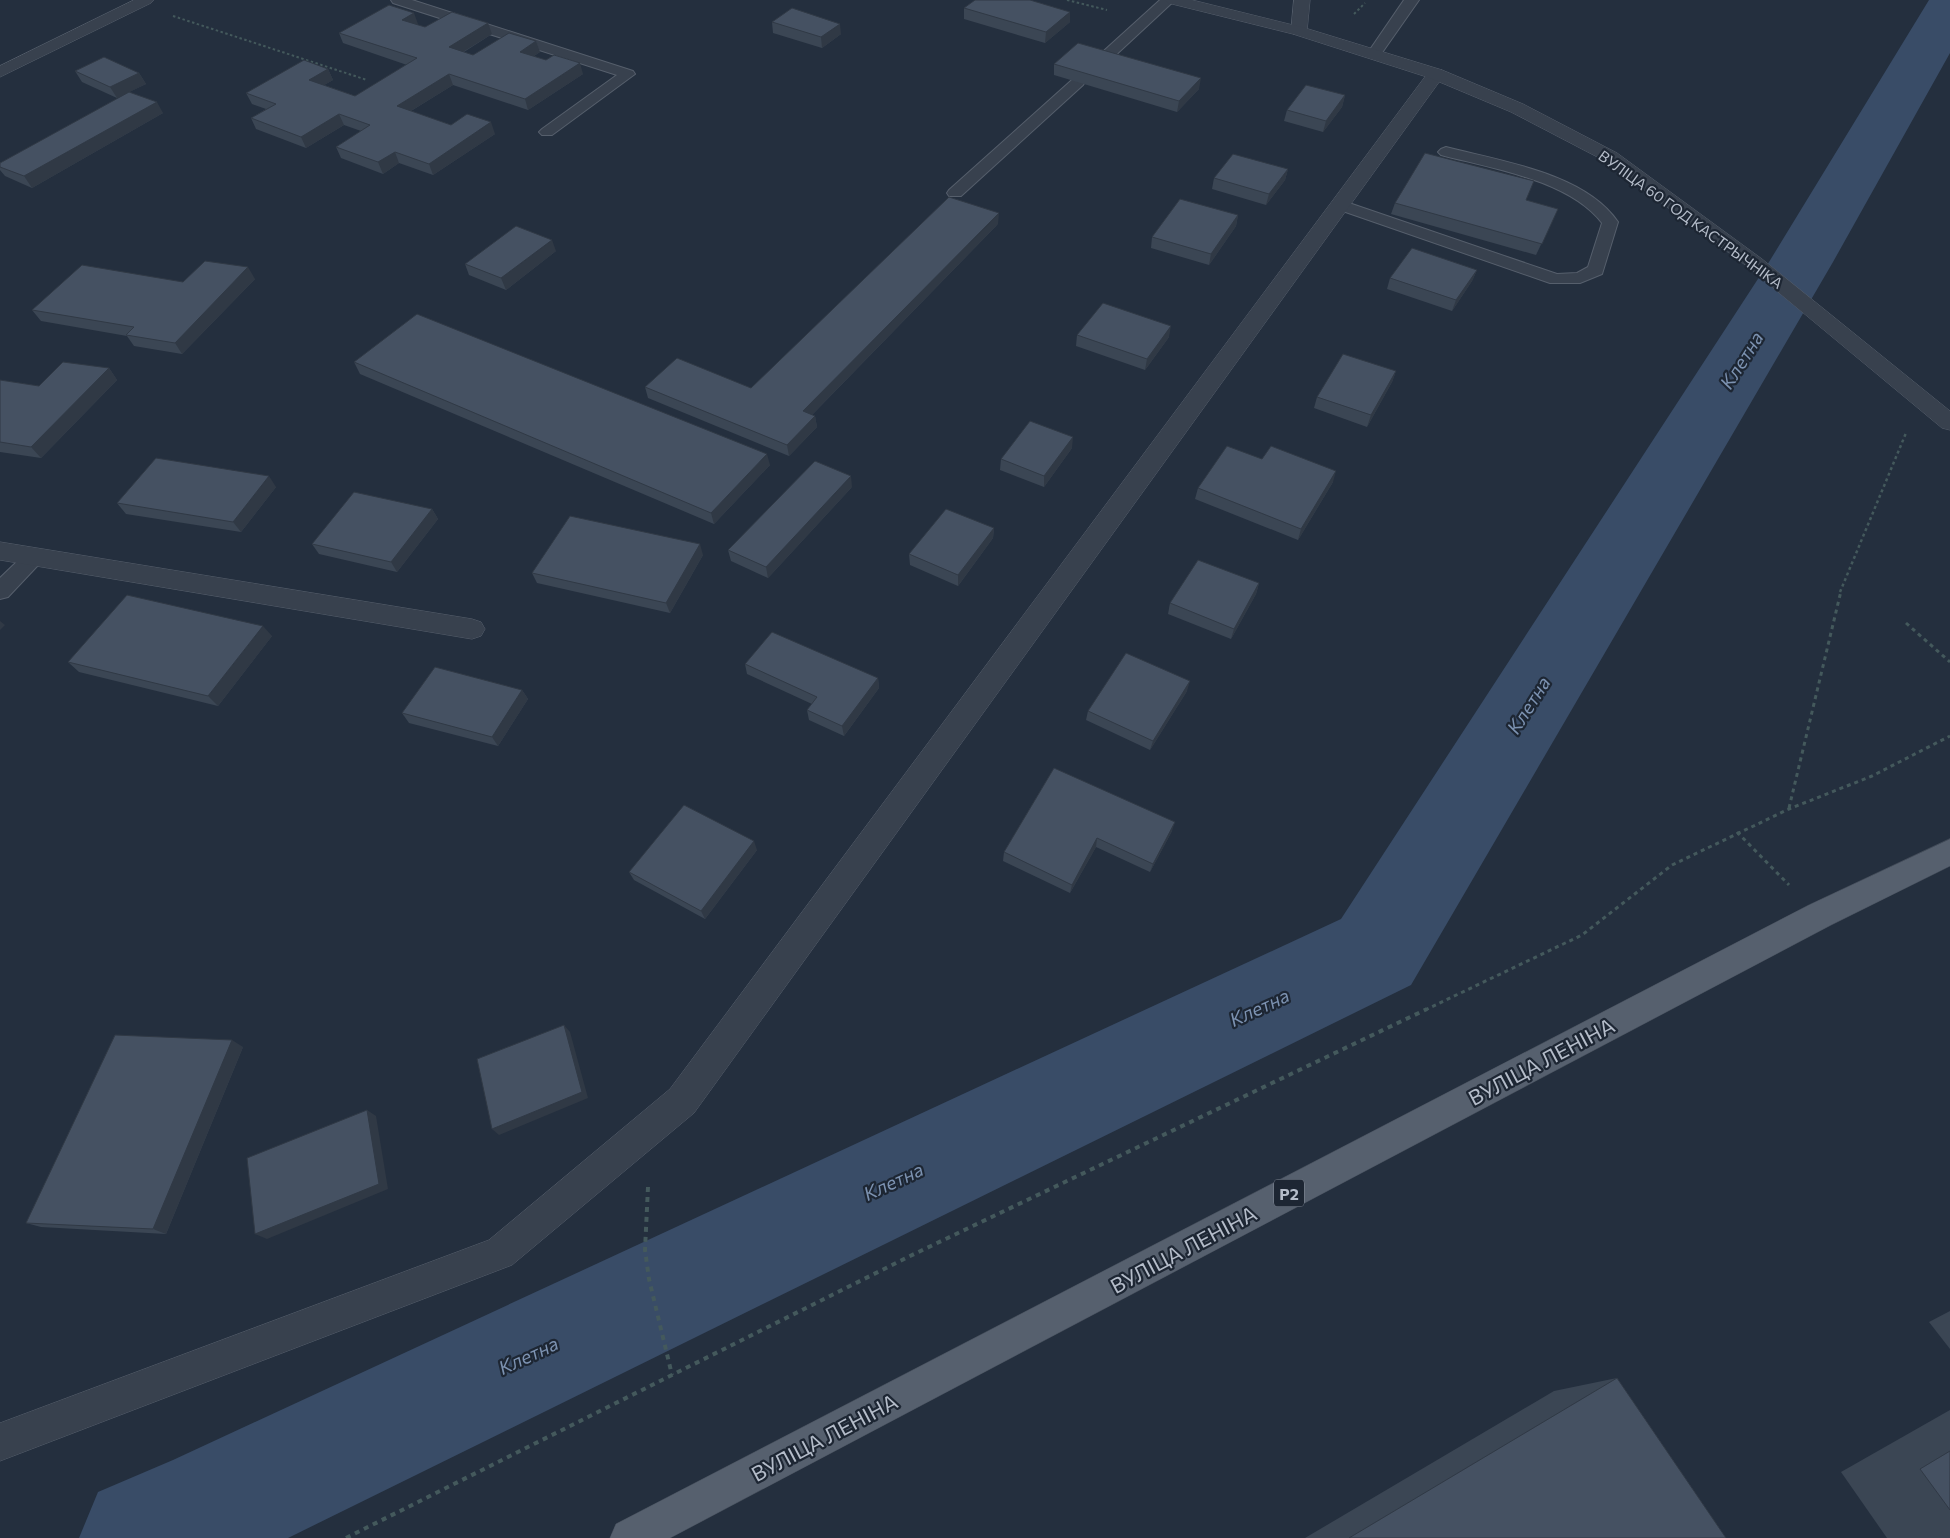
<svg xmlns="http://www.w3.org/2000/svg" width="1950" height="1538" viewBox="0 0 1950 1538" font-family="Commissioner,sans-serif">
<rect width="100%" height="100%" fill="#242f3e"/>
<g fill="none" stroke-linecap="round" stroke-linejoin="round">
<polygon fill="#394c67" fill-rule="evenodd" points="1929,0 1950,0 1950,53 1833,262 1411,985 288,1538 79,1538 98,1492 173,1460 1341,919 1769,262"/>
<g stroke="#565f6c" stroke-width="2">
<g id="service">
<polygon points="391,0 412,0 633,71 635,74 552,135 542,135 539,132 542,129 617,75 393,3"/>
<polygon points="1160,0 1175,0 1106,64 1096,64 1094,61 1096,58"/>
<polygon points="1404,0 1419,0 1379,57 1369,57 1367,54"/>
<polygon points="1078,78 1083,79 1085,82 1083,85 961,196 949,196 947,193 949,190 1073,79"/>
<path d="M1446 147C1500 161 1585 173 1618 222L1602 274 1580 283H1550L1334 208 1332 205 1334 202H1346L1557 274 1577 273 1588 267 1602 223C1569 180 1490 168 1441 155L1438 152 1441 149Z"/>
<polygon points="34,549 41,552 44,557 41,562 8,597 0,599 0,578 27,552"/>
</g>
</g>
<g stroke="#565f6c" stroke-width="1">
<g id="minor">
<polygon points="134,0 154,0 151,3 0,77 0,66"/>
<polygon points="1294,0 1310,0 1307,31 1305,34 1293,34 1291,31"/>
<polygon points="1436,69 1442,70 1444,74 1442,78 694,1113 512,1265 0,1461 0,1423 489,1240 670,1089 1430,70"/>
<polygon points="0,542 472,619 481,622 485,629 481,636 472,639 0,560"/>
</g>
</g>
<g stroke="#565f6c" stroke-width="1">
<polygon id="tertiary" points="1165,0 1192,0 1305,28 1442,70 1523,104 1617,153 1762,259 1950,411 1950,430 1942,428 1748,267 1605,161 1511,112 1430,78 1293,34 1168,3"/>
</g>
<g stroke="#414a57" stroke-width="1">
<polygon id="primary" points="1950,839 1950,866 1831,925 670,1538 610,1538 616,1524 1809,905"/>
</g>
<g stroke="#44595c" stroke-width="2" stroke-dasharray="2.5 2.5" stroke-linecap="butt">
<polyline points="1067,0 1107,10"/>
<polyline points="1354,14 1365,3"/>
<polyline points="173,16 367,80"/>
</g>
<polyline stroke="#44595c" stroke-width="2.5" stroke-dasharray="3 3" stroke-linecap="butt" points="1840,592 1906,433"/>
<g stroke="#44595c" stroke-width="3" stroke-dasharray="4 4" stroke-linecap="butt">
<polyline points="1906,623 1950,662"/>
<polyline points="1789,808 1841,591"/>
<polyline points="1737,832 1789,885"/>
<polyline points="1425,1010 1582,935 1672,865 1789,809 1872,776 1950,736"/>
</g>
<g stroke="#44595c" stroke-width="4" stroke-dasharray="5 5" stroke-linecap="butt">
<polyline points="648,1187 645,1250 649,1279 672,1375"/>
<polyline points="346,1538 910,1256 1427,1009"/>
</g>
<use href="#service" fill="#38414e" fill-rule="evenodd"/>
<use href="#minor" fill="#38414e" fill-rule="evenodd"/>
<use href="#tertiary" fill="#38414e" fill-rule="evenodd"/>
<use href="#primary" fill="#56606e" fill-rule="evenodd"/>
</g>
<g fill="#3b4654">
<polygon points="964,8 1070,22 1045,43 964,19"/>
<polygon points="772,22 841,34 822,48 773,33"/>
<polygon points="418,24 416,25 425,27 492,34 464,52 473,55 536,41 540,52 534,56 583,74 528,110 453,85 411,111 451,125 495,134 433,175 399,163 383,174 341,158 336,147 361,131 344,125 306,148 256,129 251,118 266,109 252,104 246,93 328,69 333,80 324,85 355,96 407,65 343,43 339,33"/>
<polygon points="1054,64 1199,89 1177,112 1054,75"/>
<polygon points="75,71 139,73 146,84 129,92 163,113 32,188 5,176 0,170 0,163 129,93 117,98 82,82"/>
<polygon points="1345,95 1342,107 1323,132 1284,121 1287,110"/>
<polygon points="1288,169 1285,180 1266,205 1212,189 1214,178"/>
<polygon points="1526,200 1558,209 1536,255 1391,214 1395,203"/>
<polygon points="1238,215 1236,226 1209,265 1151,248 1152,237"/>
<polygon points="998,224 812,415 815,416 817,427 789,456 648,398 645,387 751,388"/>
<polygon points="556,251 506,290 469,275 465,264"/>
<polygon points="1477,270 1472,281 1452,311 1387,289 1390,278"/>
<polygon points="255,279 182,354 134,346 127,336 41,321 32,310 183,282"/>
<polygon points="1077,335 1169,337 1145,370 1076,346"/>
<polygon points="354,362 770,465 714,524 360,374"/>
<polygon points="109,368 117,380 41,458 0,452 0,380 39,386"/>
<polygon points="1396,371 1392,382 1367,427 1314,408 1317,397"/>
<polygon points="1072,448 1044,487 1000,470 1001,459"/>
<polygon points="1262,459 1333,482 1298,540 1195,499 1198,488"/>
<polygon points="276,487 241,532 126,514 117,503"/>
<polygon points="852,487 768,578 731,561 728,550"/>
<polygon points="432,509 438,519 397,572 319,554 312,544"/>
<polygon points="994,528 993,538 958,586 910,565 909,554"/>
<polygon points="703,555 670,613 537,583 532,573"/>
<polygon points="1259,583 1256,594 1231,639 1168,614 1170,603"/>
<polygon points="272,636 218,706 79,672 68,662"/>
<polygon points="745,664 878,678 879,688 844,736 809,720 807,710 812,704 747,674"/>
<polygon points="522,690 528,699 498,746 409,723 402,713"/>
<polygon points="1187,691 1150,750 1086,720 1088,711"/>
<polygon points="1054,768 1172,831 1150,872 1096,847 1070,893 1003,861 1004,852"/>
<polygon points="757,850 705,919 634,880 629,872"/>
<polygon points="243,1047 166,1234 41,1227 26,1223"/>
<polygon points="1950,1311 1950,1349 1929,1322"/>
<polygon points="1617,1378 1726,1538 1305,1538 1554,1391"/>
<polygon points="1950,1410 1950,1538 1887,1538 1841,1472"/>
</g>
<g fill="#303945">
<polygon points="1070,12 1070,22 1045,43 1046,32"/>
<polygon points="414,13 418,24 406,31 402,20"/>
<polygon points="488,23 492,34 453,58 449,47"/>
<polygon points="840,24 841,34 822,48 821,37"/>
<polygon points="536,41 540,52 524,62 520,52"/>
<polygon points="580,63 583,74 528,110 525,99"/>
<polygon points="328,69 333,80 314,91 309,80"/>
<polygon points="139,73 146,84 117,98 110,87"/>
<polygon points="449,74 453,85 401,117 397,106"/>
<polygon points="1201,78 1199,89 1177,112 1179,101"/>
<polygon points="1345,95 1342,107 1323,132 1326,121"/>
<polygon points="157,102 163,113 32,188 24,176"/>
<polygon points="339,114 344,125 306,148 301,137"/>
<polygon points="491,122 495,134 433,175 429,164"/>
<polygon points="395,152 399,163 383,174 378,162"/>
<polygon points="1288,169 1285,180 1266,205 1269,194"/>
<polygon points="999,213 998,224 805,422 803,411"/>
<polygon points="1238,215 1236,226 1209,265 1211,254"/>
<polygon points="552,240 556,251 506,290 501,278"/>
<polygon points="248,267 255,279 182,354 175,343"/>
<polygon points="1477,270 1472,281 1452,311 1456,300"/>
<polygon points="1171,326 1169,337 1145,370 1147,359"/>
<polygon points="109,368 117,380 41,458 31,447"/>
<polygon points="1396,371 1392,382 1367,427 1371,415"/>
<polygon points="815,416 817,427 789,456 787,445"/>
<polygon points="1073,437 1072,448 1044,487 1044,476"/>
<polygon points="767,454 770,465 714,524 711,513"/>
<polygon points="1336,471 1333,482 1298,540 1301,529"/>
<polygon points="269,476 276,487 241,532 233,522"/>
<polygon points="851,476 852,487 768,578 766,567"/>
<polygon points="432,509 438,519 397,572 391,562"/>
<polygon points="994,528 993,538 958,586 958,575"/>
<polygon points="700,544 703,555 670,613 666,603"/>
<polygon points="1259,583 1256,594 1231,639 1234,629"/>
<polygon points="0,621 5,625 0,630"/>
<polygon points="263,626 272,636 218,706 208,696"/>
<polygon points="878,678 879,688 844,736 842,726"/>
<polygon points="1190,681 1187,691 1150,750 1153,741"/>
<polygon points="522,690 528,699 498,746 492,737"/>
<polygon points="1175,822 1172,831 1150,872 1153,864"/>
<polygon points="1097,838 1096,847 1070,893 1072,885"/>
<polygon points="754,841 757,850 705,919 701,911"/>
<polygon points="564,1025 570,1032 588,1098 499,1135 492,1129"/>
<polygon points="232,1040 243,1047 166,1234 153,1229"/>
<polygon points="367,1110 376,1116 388,1189 267,1239 255,1234"/>
</g>
<g fill="#455162" stroke="#303945">
<polygon points="975,0 1030,0 1070,12 1046,32 964,8"/>
<polygon points="389,5 414,13 402,20 425,27 452,12 488,23 449,47 473,55 509,33 536,41 520,52 546,60 554,55 580,63 525,99 449,74 397,106 451,125 467,114 491,122 429,164 395,152 378,162 336,147 370,125 339,114 301,137 251,118 276,104 246,93 304,60 328,69 309,80 355,96 417,58 339,33"/>
<polygon points="792,8 840,24 821,37 772,22"/>
<polygon points="1078,43 1201,78 1179,101 1054,64"/>
<polygon points="104,57 139,73 110,87 75,71"/>
<polygon points="1306,85 1345,95 1326,121 1287,110"/>
<polygon points="129,92 157,102 24,176 0,167 0,163"/>
<polygon points="1425,153 1534,181 1526,200 1558,209 1542,244 1395,203"/>
<polygon points="1233,154 1288,169 1269,194 1214,178"/>
<polygon points="949,197 999,213 803,411 815,416 787,445 645,387 677,358 751,388"/>
<polygon points="1180,199 1238,215 1211,254 1152,237"/>
<polygon points="516,226 552,240 501,278 465,264"/>
<polygon points="1412,248 1477,270 1456,300 1390,278"/>
<polygon points="205,261 248,267 175,343 126,335 134,327 32,310 82,265 183,282"/>
<polygon points="1103,303 1171,326 1147,359 1077,335"/>
<polygon points="417,314 767,454 711,513 354,362"/>
<polygon points="1343,354 1396,371 1371,415 1317,397"/>
<polygon points="63,362 109,368 31,447 0,442 0,380 39,386"/>
<polygon points="1030,421 1073,437 1044,476 1001,459"/>
<polygon points="1227,446 1262,459 1271,446 1336,471 1301,529 1198,488"/>
<polygon points="156,458 269,476 233,522 117,503"/>
<polygon points="815,461 851,476 766,567 728,550"/>
<polygon points="354,492 432,509 391,562 312,544"/>
<polygon points="946,509 994,528 958,575 909,554"/>
<polygon points="570,516 700,544 666,603 532,573"/>
<polygon points="1198,560 1259,583 1234,629 1170,603"/>
<polygon points="127,595 263,626 208,696 68,662"/>
<polygon points="772,632 878,678 842,726 807,710 817,697 745,664"/>
<polygon points="1126,653 1190,681 1153,741 1088,711"/>
<polygon points="435,667 522,690 492,737 402,713"/>
<polygon points="1054,768 1175,822 1153,864 1097,838 1072,885 1004,852"/>
<polygon points="684,805 754,841 701,911 629,872"/>
<polygon points="564,1025 582,1092 492,1129 477,1059"/>
<polygon points="115,1035 232,1040 153,1229 26,1223"/>
<polygon points="367,1110 379,1184 255,1234 247,1158"/>
<polygon points="1617,1378 1726,1538 1349,1538"/>
<polygon points="1950,1451 1950,1510 1920,1469"/>
</g>
<g text-anchor="middle" dominant-baseline="central" stroke-width="4.5" stroke-linejoin="round" paint-order="stroke">
<g font-size="15" fill="#b4bcc9" stroke="#1d2633">
<text transform="translate(1691 219) rotate(36)">ВУЛІЦА 60 ГОД КАСТРЫЧНІКА</text>
</g>
<rect fill="#1d2633" stroke="#878f9c" stroke-width="1" x="1274" y="1179.5" width="30" height="27" rx="4"/>
<g font-size="16" font-weight="bold" fill="#b4bcc9">
<text x="1289" y="1193">Р2</text>
</g>
<g font-size="19" font-style="italic" fill="#7c92b1" stroke="#1d2633">
<text transform="translate(1741 360) rotate(-58)">Клетна</text>
<text transform="translate(1528 705) rotate(-58)">Клетна</text>
<text transform="translate(1259 1007) rotate(-25)">Клетна</text>
<text transform="translate(893 1181) rotate(-25)">Клетна</text>
<text transform="translate(528 1355) rotate(-25)">Клетна</text>
</g>
<g font-size="21" fill="#b4bcc9" stroke="#1d2633">
<text transform="translate(1541 1061) rotate(-28)">ВУЛІЦА ЛЕНІНА</text>
<text transform="translate(1183 1249) rotate(-28)">ВУЛІЦА ЛЕНІНА</text>
<text transform="translate(824 1437) rotate(-28)">ВУЛІЦА ЛЕНІНА</text>
</g>
</g>
</svg>
